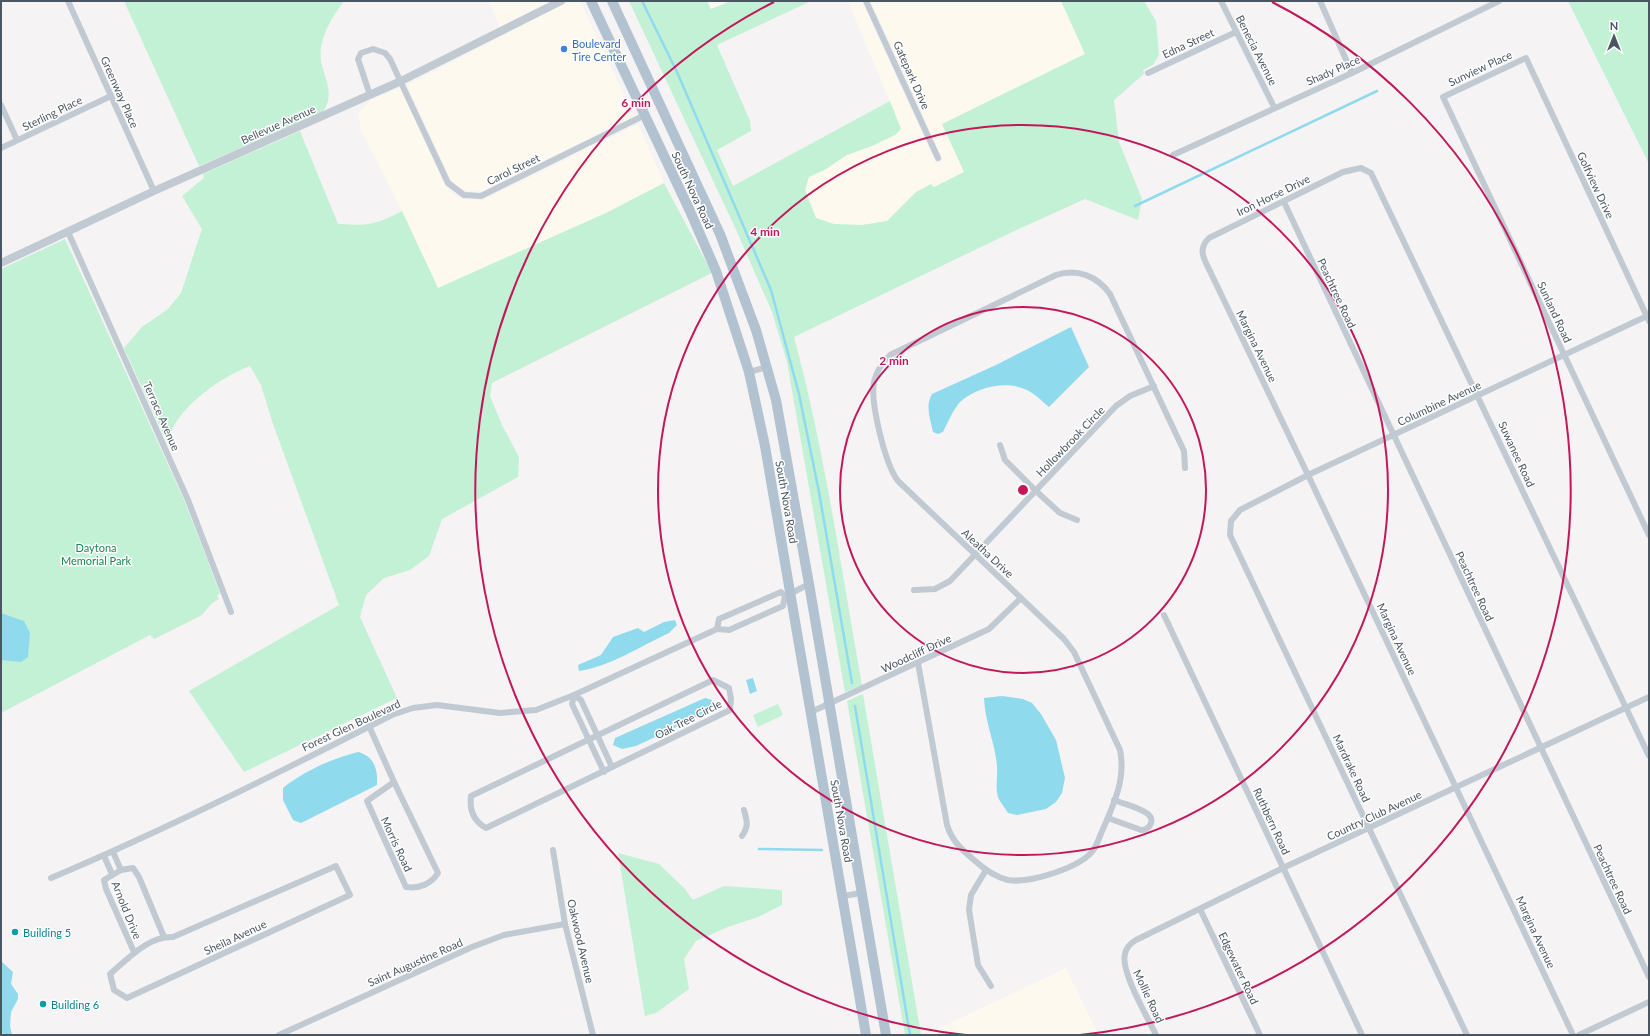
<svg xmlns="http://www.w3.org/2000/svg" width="1650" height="1036" viewBox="0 0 1650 1036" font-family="Lato,sans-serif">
<rect width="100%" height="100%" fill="#f5f3f3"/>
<g fill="#fdf9ef">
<polygon points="489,1 551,1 500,27"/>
<polygon points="570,1 580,1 634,116 481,192 465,190 458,187 451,180 407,85"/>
<polygon points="707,1 731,1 711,9"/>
<polygon points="848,1 862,1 936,164 943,160 871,1 1061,1 1085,54 942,124 964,172 934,187 931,184 916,192 887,221 862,225 834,224 816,218 805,190 809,177 826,169 847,155 872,146 895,135 901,129"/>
<polygon points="400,88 445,185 453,194 462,199 483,200 638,124 664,183 606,213 438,288 402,211 361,130 358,113 371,100"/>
<polygon points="1066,968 1098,1035 925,1035"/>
</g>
<g fill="#c3f1d5">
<path d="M124 1H344C332 17 318 39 321 61 325 81 335 92 323 112L199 166Z"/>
<path d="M629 1H707L711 9 731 1H811L717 45 750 121 751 131 717 150 733 186 890 101 901 129 895 135 872 146 847 155 826 169 809 177 805 190 816 218 834 224 862 225 887 221 916 192 931 184 934 187 964 172 942 124 1085 54 1061 1H1144L1156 21 1159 55 1153 65 1143 70 1144 74 1114 100 1119 142 1142 199 1138 220 1085 199 1008 234 794 337C825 451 841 569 862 685L845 692 787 362 772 312 738 234Z"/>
<polygon points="1568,1 1649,1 1649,164"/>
<path d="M300 131 338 224C368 226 375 225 402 211L438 288 606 213 664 183 712 273 492 383 490 396 502 425 519 457 518 477 442 519 429 556 410 570 384 578 366 595 360 617 397 698 244 772 189 691 339 605 273 424 261 385 250 366C223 376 179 406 170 435 169 438 169 443 169 447L124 348 142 327 168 309 181 293 202 229 182 196 204 178 203 174Z"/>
<polygon points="65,239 185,502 220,593 217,596 219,599 212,603 202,615 154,639 150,635 1,713 1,269"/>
<polygon points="863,694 921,1035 905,1035 847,701"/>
<polygon points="778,704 783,715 758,727 753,715"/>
<polygon points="618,853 659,864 684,888 693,900 724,886 782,890 782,905 758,917 728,927 696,941 684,959 689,989 656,1013 645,1016"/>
</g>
<g fill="#90daee">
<path d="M1071 327 1089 367 1049 407C1042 401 1035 394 1027 390 1006 380 977 387 960 402 953 410 948 422 943 432L938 434 933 432C930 418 925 406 932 394L996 365Z"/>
<polygon points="1,613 24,621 30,633 28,657 21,662 1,660"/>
<path d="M675 620 677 625 669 633C641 646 609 667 579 671L578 665 601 655 613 637 638 628 644 632 664 622Z"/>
<polygon points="753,678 757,691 750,694 746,680"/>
<path d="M1002 696 1023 699 1032 703 1041 714 1056 740 1065 778 1062 793 1056 802 1046 809 1017 815 1008 813C1005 808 1000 802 998 797 995 788 998 775 997 766 995 742 985 723 984 698Z"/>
<polygon points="705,698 712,700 713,707 704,714 636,746 622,749 613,745 615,738"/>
<path d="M358 752C374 756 378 769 377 785L301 823 293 820 283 800V788C304 771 331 759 358 752Z"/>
<polygon points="1,961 13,972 11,984 18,994 18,999 11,1012 10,1026 12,1035 3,1035 1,1030"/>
</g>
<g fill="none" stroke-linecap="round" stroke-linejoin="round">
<g stroke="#90daee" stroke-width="2.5">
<polyline points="642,1 677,72 771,290 799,394 819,492 852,683"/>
<polyline points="1135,206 1377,91"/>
<polyline points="855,706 910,1035"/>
<polyline points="759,849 822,850"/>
</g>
<g stroke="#c1cad2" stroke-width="6">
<polyline points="68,1 154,191"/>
<polyline points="866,1 938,158"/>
<polyline points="1221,1 1274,107"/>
<polyline points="1320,1 1352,73"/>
<polyline points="1148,73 1236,32"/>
<polyline points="370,95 358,59 361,53 373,49 385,53 390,59 448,183 464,195 481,196 645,115"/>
<polyline points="1,105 17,140"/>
<polyline points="1,148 111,96"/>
<polyline points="1173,155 1352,73 1499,1"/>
<polyline points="1284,202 1649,977"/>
<polyline points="68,232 188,500 231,612"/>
<polyline points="1649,321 1526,58 1443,97 1649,535"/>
<polyline points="749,372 767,367"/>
<polyline points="1000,445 1005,460 1036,491 1060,513 1077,520"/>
<polyline points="914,590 935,589 950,581 1116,406 1130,396 1154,386"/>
<polygon points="781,592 785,596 783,606 729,630 717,629 719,619"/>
<polyline points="788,595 809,584"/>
<polyline points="1164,615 1362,1035"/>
<path d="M918 663 947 825C952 841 962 850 974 860 984 869 995 877 1008 880 1029 884 1083 867 1094 849 1098 843 1100 835 1103 829 1114 804 1126 778 1120 750L1074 652 1064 639 898 481C885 464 870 402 874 382 876 372 883 362 890 355L1056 275C1077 268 1097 276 1110 294L1184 451 1185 468"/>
<path d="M713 680 729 688 731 699 730 710 486 828C474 821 469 811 471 796Z"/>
<polyline points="811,712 989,629 1021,598"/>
<polyline points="369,726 394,782"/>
<polyline points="604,772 572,704 574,695 581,700 612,767"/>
<path d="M394 782 438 873C431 884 419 889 406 887L367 801Z"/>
<path d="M1108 818 1141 830C1150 830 1155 820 1148 814 1139 807 1124 804 1114 800"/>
<path d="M742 836C749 826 747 821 744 810"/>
<polyline points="553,850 565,924 593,1035"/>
<polyline points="113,852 121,870"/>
<polyline points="104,856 112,874"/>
<path d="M336 866 350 895 127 998 114 990 110 974C128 959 148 936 173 937Z"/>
<polyline points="986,870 971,895 969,910 978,965 991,986"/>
<path d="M51 878C167 829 280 772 392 715L413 708 437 705 500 713 536 710 574 695 717 629"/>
<polyline points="843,896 861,893"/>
<polyline points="1200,909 1260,1035"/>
<polyline points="134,952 106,889 104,880 121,870 133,868 139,877 164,937"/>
<polyline points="279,1035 472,947 504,935 565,924"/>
<path d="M1156 1035C1148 1018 1120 971 1125 954 1126 948 1131 943 1136 940L1283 868 1649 697"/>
<polyline points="1467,1035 1230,535 1231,521 1240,510 1308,475 1647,316"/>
<path d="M1573 1035 1308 475 1206 263C1201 253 1201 246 1209 238L1343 172 1361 168 1371 173 1649 756"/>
<polyline points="1579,1035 1649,1002"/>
</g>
<polyline stroke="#c1cad2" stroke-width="8" points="1,263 154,191 401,81 561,1"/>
<g stroke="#b3c2d1" stroke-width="10">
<polyline points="591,1 690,211 716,271 749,372 765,446 866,1035"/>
<polyline points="612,1 720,234 756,330 776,400 809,584 886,1035"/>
</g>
</g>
<g fill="none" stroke="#c2185b" stroke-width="2">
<circle cx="1023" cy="490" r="183"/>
<circle cx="1023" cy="490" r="365"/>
<path d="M966 1035A548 548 0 0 1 774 2M1272 2A548 548 0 0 1 1080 1035"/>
</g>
<circle fill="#3f7fe0" stroke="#fff" stroke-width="1.5" cx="564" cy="49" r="4"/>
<g fill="#0f9aa8" stroke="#fff" stroke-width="1.5">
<circle cx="15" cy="932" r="4"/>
<circle cx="43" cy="1004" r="4"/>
</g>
<g text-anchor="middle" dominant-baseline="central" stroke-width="3" stroke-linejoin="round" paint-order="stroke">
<g font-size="11" fill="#366cbe" stroke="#fff" text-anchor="start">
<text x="572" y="43">Boulevard<tspan x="572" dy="13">Tire Center</tspan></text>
</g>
<g font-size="11" fill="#4a5661" stroke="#fff">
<text transform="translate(1188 43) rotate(-25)">Edna Street</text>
<text transform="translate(1257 50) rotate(63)">Benecia Avenue</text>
<text transform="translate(1480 68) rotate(-25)">Sunview Place</text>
<text transform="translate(1333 70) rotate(-24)">Shady Place</text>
<text transform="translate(912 75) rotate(66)">Gatepark Drive</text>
<text transform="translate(120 92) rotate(66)">Greenway Place</text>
<text transform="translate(52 113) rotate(-26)">Sterling Place</text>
<text transform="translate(278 124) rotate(-24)">Bellevue Avenue</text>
<text transform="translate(513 169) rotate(-26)">Carol Street</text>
<text transform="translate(1596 185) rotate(65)">Golfview Drive</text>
<text transform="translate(693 190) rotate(65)">South Nova Road</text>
<text transform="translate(1273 195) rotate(-26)">Iron Horse Drive</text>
<text transform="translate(1337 293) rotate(65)">Peachtree Road</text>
<text transform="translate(1555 312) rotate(65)">Sunland Road</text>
<text transform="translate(1257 346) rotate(64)">Margina Avenue</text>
<text transform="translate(1439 403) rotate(-25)">Columbine Avenue</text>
<text transform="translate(162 416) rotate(66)">Terrace Avenue</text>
<text transform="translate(1070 441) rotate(-46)">Hollowbrook Circle</text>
<text transform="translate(1517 454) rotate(65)">Suwanee Road</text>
<text transform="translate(787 502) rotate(80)">South Nova Road</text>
<text transform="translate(988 553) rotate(43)">Aleatha Drive</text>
<text transform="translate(1475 586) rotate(65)">Peachtree Road</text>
<text transform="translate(1397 639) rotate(65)">Margina Avenue</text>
<text transform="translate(916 653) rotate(-25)">Woodcliff Drive</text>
<text transform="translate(688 719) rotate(-27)">Oak Tree Circle</text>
<text transform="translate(351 725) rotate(-25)">Forest Glen Boulevard</text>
<text transform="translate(1352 768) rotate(65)">Mardrake Road</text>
<text transform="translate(1374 815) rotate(-25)">Country Club Avenue</text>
<text transform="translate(842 821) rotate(80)">South Nova Road</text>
<text transform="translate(1272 821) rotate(65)">Ruthbern Road</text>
<text transform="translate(397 844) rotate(65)">Morris Road</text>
<text transform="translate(1613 879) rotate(65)">Peachtree Road</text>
<text transform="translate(127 910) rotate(68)">Arnold Drive</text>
<text transform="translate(1536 932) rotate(65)">Margina Avenue</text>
<text transform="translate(235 937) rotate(-25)">Sheila Avenue</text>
<text transform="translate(581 941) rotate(77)">Oakwood Avenue</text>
<text transform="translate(415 962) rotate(-24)">Saint Augustine Road</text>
<text transform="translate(1239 968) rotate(65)">Edgewater Road</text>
<text transform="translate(1149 996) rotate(65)">Mollie Road</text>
</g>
<g font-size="11" fill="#17864f" stroke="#fff">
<text x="96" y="547">Daytona<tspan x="96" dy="13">Memorial Park</tspan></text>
</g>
<g font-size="11" fill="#0d838f" stroke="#fff" text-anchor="start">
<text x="23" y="932">Building 5</text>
<text x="51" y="1004">Building 6</text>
</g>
</g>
<circle cx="1023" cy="490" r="6" fill="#c2185b" stroke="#fff" stroke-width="2"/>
<g font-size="12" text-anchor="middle" font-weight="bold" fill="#c2185b" stroke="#fff" stroke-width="3" stroke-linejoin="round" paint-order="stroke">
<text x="636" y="107">6 min</text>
<text x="765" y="236">4 min</text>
<text x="894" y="365">2 min</text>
</g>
<rect width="1650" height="1036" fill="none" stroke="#4a5661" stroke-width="4"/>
<g transform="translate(1614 36)" stroke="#ffffff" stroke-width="3" paint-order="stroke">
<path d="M0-3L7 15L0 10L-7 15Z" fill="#4a5661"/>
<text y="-6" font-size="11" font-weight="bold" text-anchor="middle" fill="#4a5661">N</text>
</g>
</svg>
